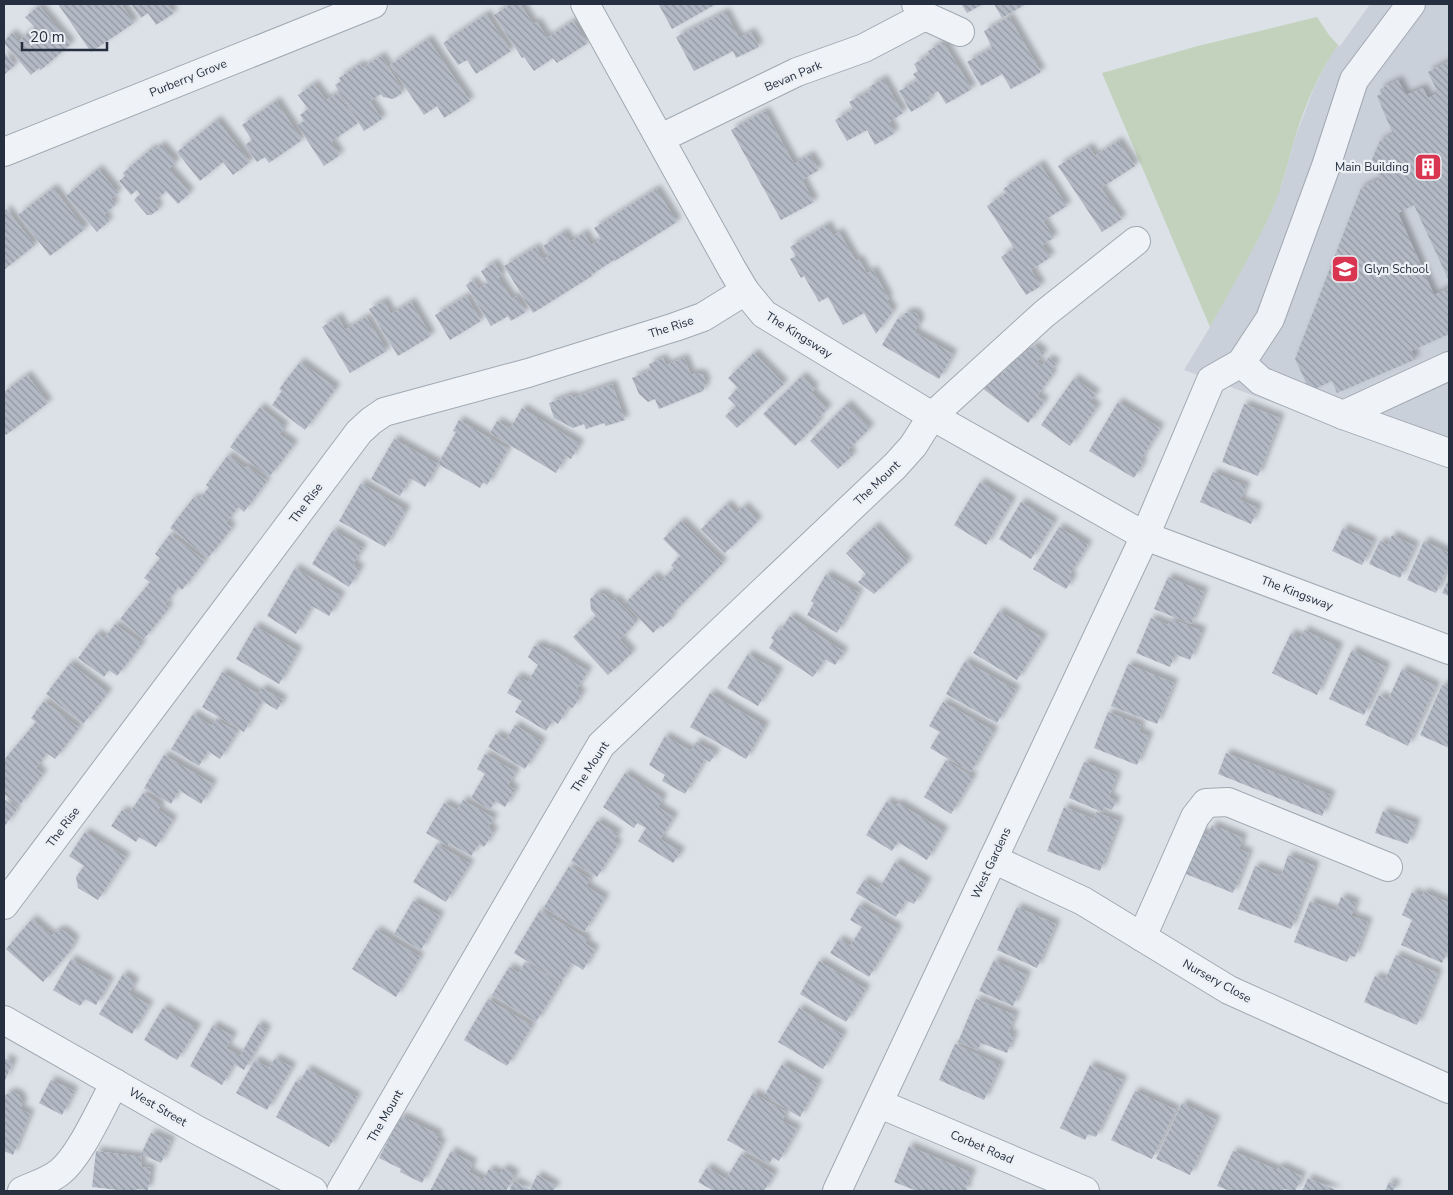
<svg xmlns="http://www.w3.org/2000/svg" width="1453" height="1195" viewBox="0 0 1453 1195" font-family="'Nunito Sans',sans-serif">
<defs>
<pattern id="building-back-hatch" width="6" height="6" patternUnits="userSpaceOnUse" patternTransform="scale(1.25)"><rect width="6" height="6" fill="#b3bac5"/><path d="M-1 5l2 2M0 0l6 6M5-1l2 2" fill="none" stroke="#9198a1"/></pattern>
<filter id="shadow"><feDropShadow dx="4.5" dy="-4.5" stdDeviation="2.5" flood-color="#0004"/></filter>
</defs>
<rect width="100%" height="100%" fill="#dce1e8"/>
<polygon fill="#cad0da" points="1370,4 1449,4 1449,467 1184,370 1210,327 1281,187 1295,138 1314,88 1330,55 1338,45 1340,46"/>
<path fill="#c3d2bd" d="M1317 17 1329 35 1338 45C1318 73 1304 108 1294 141 1287 164 1282 188 1272 210 1254 250 1231 289 1210 327L1102 73 1198 46Z"/>
<g fill="url(#building-back-hatch)" filter="url(#shadow)">
<polygon points="58,4 121,4 134,23 91,52"/>
<polygon points="131,4 167,4 174,13 156,25 148,13 141,18"/>
<polygon points="511,4 520,4 533,24 537,22 547,38 573,21 588,43 557,63 553,58 534,71 524,57 522,58 494,15"/>
<polygon points="662,4 716,4 672,29 659,5"/>
<polygon points="961,4 983,4 967,13"/>
<polygon points="994,4 1026,4 1002,18"/>
<polygon points="39,6 71,44 41,70 39,68 31,75 4,43 4,41 12,33 19,41 35,27 25,17"/>
<polygon points="725,12 739,38 751,32 759,47 736,58 733,51 694,71 676,37"/>
<polygon points="486,14 511,51 476,74 467,60 458,65 443,43"/>
<polygon points="1009,17 1041,72 1011,89 1002,74 981,86 967,62 992,48 984,31"/>
<polygon points="428,39 470,101 444,118 437,106 424,115 390,65"/>
<polygon points="943,42 972,89 946,104 938,91 928,97 931,100 911,112 899,91 918,80 913,74 918,71 914,64 930,54 928,51"/>
<polygon points="4,52 15,65 4,75"/>
<polygon points="381,56 401,87 401,94 393,99 383,97 381,94 370,101 382,119 364,131 335,85 341,81 339,78 360,64 362,68"/>
<polygon points="1449,61 1449,281 1414,205 1398,213 1434,295 1449,288 1449,334 1411,351 1416,359 1337,393 1332,381 1310,391 1295,359 1361,188 1380,179 1372,159 1380,141 1393,134 1377,96 1382,93 1380,89 1398,80 1406,95 1423,88 1428,98 1438,93 1428,72"/>
<polygon points="883,79 903,113 889,122 895,133 875,145 867,130 847,141 835,120 853,109 849,102 871,90 869,87"/>
<polygon points="314,84 326,100 338,93 358,123 331,142 340,155 324,166 297,125 304,121 300,115 308,109 298,95"/>
<polygon points="276,101 302,140 269,163 265,157 257,162 245,145 252,140 242,125"/>
<polygon points="765,111 794,164 810,155 819,170 802,180 814,202 781,220 731,130"/>
<polygon points="217,120 250,162 233,175 223,162 200,181 177,152"/>
<polygon points="1118,141 1135,166 1101,188 1122,219 1102,232 1058,166 1089,147 1095,156"/>
<polygon points="161,145 176,162 169,169 190,193 178,204 166,191 154,202 158,205 158,210 151,215 147,215 134,200 140,194 137,190 131,195 119,181 125,176 123,173 152,148 154,151"/>
<polygon points="1040,164 1067,206 1043,221 1054,238 1042,245 1051,257 1031,270 1041,286 1026,295 1001,257 1014,248 987,206 1006,193 1003,189"/>
<polygon points="98,169 118,193 111,199 115,205 104,215 109,221 97,232 66,196"/>
<polygon points="53,188 85,229 50,256 18,215"/>
<polygon points="656,189 677,222 615,261 614,260 591,275 592,276 533,313 504,266 536,247 543,259 549,256 543,246 564,232 570,242 584,233 591,245 601,239 594,228"/>
<polygon points="6,209 35,245 4,270 4,211"/>
<polygon points="827,225 833,236 839,232 856,261 859,259 867,274 873,270 889,299 886,300 893,311 876,334 864,313 843,325 828,297 819,302 804,276 801,278 790,259 796,256 790,247"/>
<polygon points="494,263 502,275 498,278 512,299 516,296 526,312 511,321 508,316 491,326 466,285 473,280 479,289 488,283 481,271"/>
<polygon points="466,296 481,321 450,340 435,315"/>
<polygon points="384,301 391,314 411,302 431,336 398,356 369,309"/>
<polygon points="912,312 917,314 920,322 914,332 953,354 939,379 882,345 898,318 901,320 905,313"/>
<polygon points="338,317 345,330 366,317 387,351 350,373 322,327"/>
<polygon points="1033,345 1044,353 1037,362 1042,366 1048,358 1056,364 1050,372 1053,374 1037,396 1045,401 1028,423 982,388 994,372 1000,377 1022,348 1027,353"/>
<polygon points="754,353 784,384 737,428 725,416 736,406 728,398 738,388 728,378"/>
<polygon points="663,358 666,365 684,358 691,375 696,373 703,375 706,383 703,391 659,409 655,399 648,402 639,394 632,378 651,370 649,364"/>
<polygon points="300,362 336,388 305,430 272,405 282,391 279,389"/>
<polygon points="27,375 48,403 6,435 4,431 4,392"/>
<polygon points="802,376 815,389 811,392 828,409 817,419 819,422 795,446 763,414"/>
<polygon points="1074,378 1096,394 1089,402 1097,407 1070,446 1041,425"/>
<polygon points="612,384 625,420 606,426 604,423 586,429 584,424 573,428 554,418 549,403 571,395 573,398"/>
<polygon points="1118,402 1160,428 1140,461 1143,463 1134,478 1089,451"/>
<polygon points="847,404 870,428 848,450 853,455 838,469 810,441"/>
<polygon points="1244,404 1280,418 1258,476 1222,462"/>
<polygon points="260,407 285,427 279,434 294,445 269,477 230,447"/>
<polygon points="522,408 580,444 571,459 566,456 556,473 490,433 497,421 510,429"/>
<polygon points="459,420 508,449 487,485 483,482 480,488 438,464 456,432 453,431"/>
<polygon points="394,439 438,464 425,487 410,478 400,496 371,479"/>
<polygon points="228,455 245,468 247,466 267,481 244,512 238,507 226,523 232,528 208,558 170,528 194,497 199,500 209,487 206,485"/>
<polygon points="1213,472 1246,486 1240,500 1258,508 1251,524 1200,502"/>
<polygon points="980,482 1012,501 986,545 954,525"/>
<polygon points="361,483 406,510 385,547 339,521"/>
<polygon points="1021,502 1054,522 1031,559 999,539"/>
<polygon points="727,504 736,514 744,506 758,521 725,553 701,529"/>
<polygon points="681,521 723,563 670,616 672,618 663,627 661,625 653,633 625,603 654,575 660,582 674,568 671,565 680,556 663,539"/>
<polygon points="875,526 908,562 874,594 858,582 866,574 846,553"/>
<polygon points="1059,527 1088,545 1069,576 1073,578 1066,589 1033,569"/>
<polygon points="1343,528 1373,542 1362,565 1332,551"/>
<polygon points="333,530 363,548 353,564 360,569 349,587 312,564"/>
<polygon points="170,534 205,561 182,590 178,587 170,598 165,604 169,608 144,639 120,619 150,582 144,578 160,558 155,554"/>
<polygon points="1392,535 1415,546 1400,578 1369,564 1380,541 1388,545"/>
<polygon points="1424,541 1449,553 1449,564 1436,593 1407,580"/>
<polygon points="295,568 341,596 329,616 312,606 296,634 267,616"/>
<polygon points="826,574 859,593 837,633 807,615 814,603 811,601"/>
<polygon points="1168,577 1204,592 1191,624 1154,609"/>
<polygon points="1449,579 1449,596 1442,593"/>
<polygon points="597,593 605,594 612,601 615,598 637,621 620,640 632,653 608,675 573,637 596,616 591,610 590,599"/>
<polygon points="999,611 1043,638 1017,680 973,653"/>
<polygon points="790,616 844,652 835,665 825,659 813,677 769,648 774,640 771,638 777,629 780,631"/>
<polygon points="1151,618 1168,625 1171,619 1202,631 1190,660 1175,654 1170,667 1136,653"/>
<polygon points="115,624 142,644 117,676 109,670 104,677 78,658 97,633 104,639"/>
<polygon points="255,626 298,651 279,684 236,659"/>
<polygon points="1304,630 1339,647 1317,695 1272,673 1291,633 1300,638"/>
<polygon points="541,645 549,650 550,648 588,671 576,690 582,693 573,708 569,706 558,724 553,720 546,731 515,712 522,701 507,693 517,676 528,682 538,665 528,657 534,646"/>
<polygon points="1352,650 1386,667 1364,715 1329,699"/>
<polygon points="748,654 779,672 758,706 727,688"/>
<polygon points="965,661 1016,690 997,723 946,694"/>
<polygon points="70,663 108,693 83,724 46,694"/>
<polygon points="1128,664 1174,683 1157,724 1111,706"/>
<polygon points="1402,669 1436,686 1408,746 1365,725 1379,695 1388,700"/>
<polygon points="222,672 258,694 262,688 283,700 277,710 262,701 244,732 202,707"/>
<polygon points="1442,685 1449,688 1449,748 1420,735"/>
<polygon points="710,693 765,726 746,759 690,727"/>
<polygon points="44,701 79,728 55,759 47,753 36,768 43,774 19,806 4,794 4,760 36,722 31,718"/>
<polygon points="943,702 994,731 971,772 930,748 940,732 929,726"/>
<polygon points="1108,712 1141,725 1139,732 1149,736 1137,765 1094,748"/>
<polygon points="193,714 212,726 216,719 237,732 220,759 208,751 199,766 171,749"/>
<polygon points="515,725 542,742 525,769 488,747 496,734 506,740"/>
<polygon points="665,736 691,751 696,742 716,753 710,762 705,759 685,794 662,781 665,775 649,765"/>
<polygon points="1226,753 1331,795 1322,816 1218,774"/>
<polygon points="485,754 516,772 508,785 515,790 505,807 495,801 490,810 471,798 485,774 477,769"/>
<polygon points="164,755 213,784 201,804 179,790 171,804 144,788"/>
<polygon points="946,760 973,777 951,814 924,797"/>
<polygon points="1084,762 1117,776 1109,797 1116,801 1112,810 1105,807 1102,812 1069,798"/>
<polygon points="625,773 663,798 658,807 674,817 660,839 681,852 673,863 638,841 646,828 637,823 634,828 603,807"/>
<polygon points="143,793 161,805 158,810 173,820 156,847 139,837 136,842 111,826 122,810 129,814"/>
<polygon points="4,799 17,809 4,827"/>
<polygon points="463,800 494,818 488,827 494,831 484,847 479,844 471,856 449,843 448,846 426,833 444,803 457,810"/>
<polygon points="887,801 896,806 898,803 944,831 927,860 898,842 892,851 866,835"/>
<polygon points="1064,807 1094,819 1096,812 1119,821 1100,871 1047,851"/>
<polygon points="1383,811 1416,823 1408,844 1375,833"/>
<polygon points="597,821 618,834 613,841 618,844 597,877 571,861"/>
<polygon points="1212,825 1243,838 1239,849 1249,853 1233,893 1181,872 1197,831 1208,835"/>
<polygon points="85,832 126,857 98,900 78,888 76,877 84,866 69,856"/>
<polygon points="437,844 470,864 446,902 413,882"/>
<polygon points="1288,855 1315,866 1291,929 1238,909 1255,866 1281,876"/>
<polygon points="895,862 927,882 914,904 906,900 896,917 856,893 864,880 879,889"/>
<polygon points="569,866 590,879 586,886 605,898 584,932 544,907"/>
<polygon points="1412,892 1422,896 1424,892 1449,903 1449,948 1442,963 1401,945 1412,920 1402,915"/>
<polygon points="1341,897 1356,903 1351,916 1368,922 1355,957 1350,955 1347,962 1294,942 1310,901 1336,911"/>
<polygon points="413,901 440,916 421,950 394,934"/>
<polygon points="859,905 898,929 869,977 830,953 839,939 850,946 862,927 850,920"/>
<polygon points="1017,907 1056,924 1037,968 997,950"/>
<polygon points="540,910 587,939 585,943 595,950 583,970 572,963 561,982 514,953"/>
<polygon points="32,919 52,936 56,931 63,930 75,940 69,952 43,982 6,949"/>
<polygon points="376,930 420,957 396,997 352,969"/>
<polygon points="1396,955 1438,973 1417,1025 1364,1002 1375,976 1385,980"/>
<polygon points="71,959 110,981 96,1005 85,999 80,1006 53,990"/>
<polygon points="994,960 1027,975 1013,1006 979,991"/>
<polygon points="819,961 866,989 846,1022 800,994"/>
<polygon points="525,962 560,983 536,1022 492,995 509,967 519,973"/>
<polygon points="123,974 135,982 129,993 149,1005 132,1034 99,1014"/>
<polygon points="488,999 532,1026 507,1066 464,1040"/>
<polygon points="976,999 1015,1015 1008,1033 1014,1035 1007,1053 981,1043 978,1050 958,1042"/>
<polygon points="163,1008 197,1028 177,1060 144,1040"/>
<polygon points="799,1008 843,1035 823,1069 778,1042"/>
<polygon points="258,1024 267,1030 244,1070 234,1064 222,1085 190,1066 213,1025 233,1036 226,1048 240,1056"/>
<polygon points="955,1044 1000,1065 984,1100 939,1080"/>
<polygon points="4,1058 13,1062 4,1083"/>
<polygon points="275,1058 292,1067 267,1110 236,1093 255,1060 269,1068"/>
<polygon points="782,1064 818,1084 800,1117 764,1096"/>
<polygon points="1090,1065 1123,1080 1096,1137 1088,1134 1085,1140 1060,1128"/>
<polygon points="307,1069 357,1097 329,1147 276,1117 296,1081 299,1083"/>
<polygon points="51,1080 74,1091 62,1115 39,1103"/>
<polygon points="1135,1091 1176,1110 1152,1159 1111,1140"/>
<polygon points="12,1092 19,1095 23,1103 20,1109 30,1114 13,1155 4,1151 4,1098 5,1095"/>
<polygon points="753,1093 786,1112 782,1121 797,1129 779,1161 773,1157 769,1164 727,1140"/>
<polygon points="1182,1103 1216,1120 1190,1175 1156,1159"/>
<polygon points="401,1116 439,1135 436,1140 442,1143 422,1183 400,1172 401,1169 379,1158"/>
<polygon points="151,1133 171,1141 161,1163 141,1154"/>
<polygon points="909,1146 972,1173 966,1186 968,1191 917,1191 894,1182"/>
<polygon points="96,1151 142,1157 141,1167 151,1168 148,1190 137,1189 137,1191 127,1191 92,1187"/>
<polygon points="451,1151 473,1163 469,1172 483,1180 489,1169 500,1174 503,1168 515,1174 506,1191 430,1191"/>
<polygon points="1233,1151 1277,1170 1280,1166 1302,1176 1295,1191 1284,1189 1283,1191 1230,1191 1217,1186"/>
<polygon points="741,1154 774,1174 764,1191 714,1191 698,1182 707,1167 726,1179"/>
<polygon points="537,1175 556,1186 553,1191 509,1191 514,1181 530,1190"/>
<polygon points="1308,1178 1338,1191 1302,1191"/>
<polygon points="1389,1182 1396,1185 1393,1191 1385,1191"/>
</g>
<g fill="none" stroke-linecap="round" stroke-linejoin="round">
<g stroke="#a1a8b2" stroke-width="30">
<g id="minor">
<polyline points="585,4 732,269 745,291 764,314 932,416 1145,536 1449,650"/>
<polyline points="916,4 925,16 960,32"/>
<polyline points="661,138 797,72 864,48 925,16"/>
<polyline points="4,152 373,4"/>
<polyline points="1241,363 1261,381 1343,415 1449,453"/>
<polyline points="1343,415 1449,366"/>
<polyline points="993,859 1083,901 1229,990 1449,1089"/>
<polyline points="4,905 359,432 371,421 384,412 528,373 675,327 703,317 745,291"/>
<polyline points="1142,937 1195,817 1206,803 1228,802 1388,867"/>
<polyline points="4,1020 197,1130 313,1191"/>
<polyline points="880,1104 1085,1191"/>
<path d="M22 1191C35 1185 49 1181 60 1172 81 1155 101 1107 115 1083"/>
<polyline points="341,1191 601,745 895,466 913,446 932,416 1044,314 1136,241"/>
<polyline points="837,1191 1145,536 1211,380 1241,363 1270,319 1326,166 1354,80 1411,4"/>
</g>
</g>
<use href="#minor" stroke="#eff2f6" stroke-width="28"/>
</g>
<defs>
<g id="building-square" transform="scale(1.4375)"><rect x="-9" y="-9" width="18" height="18" rx="4" fill="#d93551" stroke="#ecf0f5"/><path d="M-4-6H4V6H1V3H-1V6H-4ZM-2.5-4.3h1.7v1.8h-1.7ZM.8-4.3h1.7v1.8H.8ZM-2.5-1h1.7V.8h-1.7ZM.8-1h1.7V.8H.8Z" fill="#fff"/></g>
<g id="school-square" transform="scale(1.4375)"><rect x="-9" y="-9" width="18" height="18" rx="4" fill="#d93551" stroke="#ecf0f5"/><path d="M0-5L7-2L0 1L-7-2ZM-4 1L0 2.5L4 1V4Q0 6-4 4Z" fill="#fff"/></g>
</defs>
<g fill-rule="evenodd">
<use href="#building-square" x="1428" y="167"/>
<use href="#school-square" x="1345" y="269"/>
</g>
<g text-anchor="middle" dominant-baseline="central" stroke-width="4.5" stroke-linejoin="round" paint-order="stroke">
<g font-size="12" fill="#252f3f" stroke="#ecf0f5">
<text transform="translate(793 76) rotate(-23)">Bevan Park</text>
<text transform="translate(188 78) rotate(-22)">Purberry Grove</text>
<text transform="translate(671 327) rotate(-18)">The Rise</text>
<text transform="translate(799 335) rotate(32)">The Kingsway</text>
<text transform="translate(877 483) rotate(-44)">The Mount</text>
<text transform="translate(306 503) rotate(-53)">The Rise</text>
<text transform="translate(1297 593) rotate(21)">The Kingsway</text>
<text transform="translate(590 767) rotate(-57)">The Mount</text>
<text transform="translate(63 827) rotate(-53)">The Rise</text>
<text transform="translate(991 863) rotate(-65)">West Gardens</text>
<text transform="translate(1217 981) rotate(29)">Nursery Close</text>
<text transform="translate(158 1107) rotate(30)">West Street</text>
<text transform="translate(385 1116) rotate(-60)">The Mount</text>
<text transform="translate(982 1147) rotate(23)">Corbet Road</text>
</g>
<g font-size="12" fill="#252f3f" stroke="#ecf0f5" text-anchor="end">
<text x="1409" y="167">Main Building</text>
<text x="1364" y="269" text-anchor="start">Glyn School</text>
</g>
</g>
<rect width="1453" height="1195" fill="none" stroke="#252f3f" stroke-width="10"/>
<path d="M22 42v8h85v-8" fill="none" stroke="#252f3f" stroke-width="2.5"/>
<text x="30" y="42" font-size="15" fill="#252f3f" stroke="#ecf0f5" stroke-width="4" paint-order="stroke">20 m</text>
</svg>
